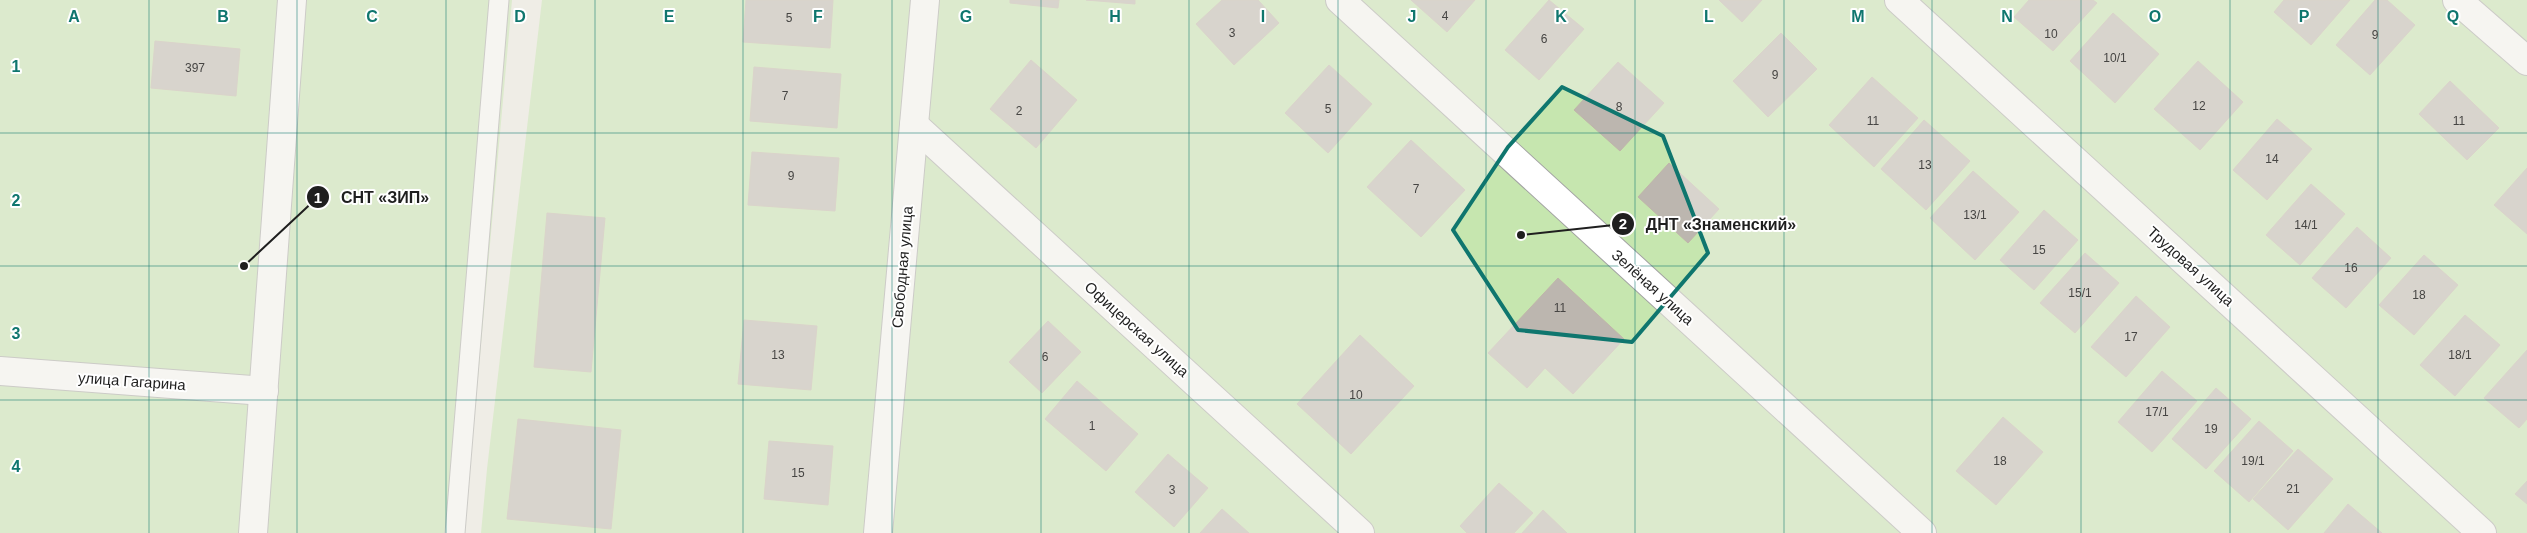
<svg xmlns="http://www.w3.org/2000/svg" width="2527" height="533" viewBox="0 0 2527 533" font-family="Arial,sans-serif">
<rect width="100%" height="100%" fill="#efede6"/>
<g fill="#c6e6af">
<polygon points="0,0 512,0 464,533 0,533"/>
<polygon points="542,0 2527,0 2527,533 481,533 487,469"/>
</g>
<g fill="#bcb6af" stroke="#c0b5a9">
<polygon points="746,0 833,0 830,48 743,42"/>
<polygon points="1010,0 1059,0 1058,8 1010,3"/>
<polygon points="1086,0 1135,0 1135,4"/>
<polygon points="1222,0 1258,0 1279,23 1234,65 1196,24"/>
<polygon points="1411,0 1475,0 1447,32"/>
<polygon points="1549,0 1584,29 1539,80 1505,50"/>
<polygon points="1719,0 1762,0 1742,22"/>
<polygon points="2029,0 2093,0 2097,3 2053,51 2014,17"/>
<polygon points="2284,0 2350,0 2311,45 2274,12"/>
<polygon points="2375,0 2387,0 2415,25 2370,75 2336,45"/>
<polygon points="2113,13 2159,54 2115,103 2070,61"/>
<polygon points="1781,33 1817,69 1768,117 1733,81"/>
<polygon points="155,41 240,49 236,96 151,88"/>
<polygon points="1031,60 1077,100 1036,148 990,109"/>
<polygon points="2198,61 2243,102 2200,150 2154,109"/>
<polygon points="1618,62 1664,103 1620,151 1574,110"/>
<polygon points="1329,65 1372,104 1328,153 1285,113"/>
<polygon points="754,67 841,74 837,128 750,121"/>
<polygon points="1872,77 1918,118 1874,167 1829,125"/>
<polygon points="2450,81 2499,128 2467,160 2419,114"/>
<polygon points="2277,119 2312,149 2267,200 2233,170"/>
<polygon points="1924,120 1970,161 1926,210 1881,169"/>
<polygon points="1411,140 1465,190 1421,237 1367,187"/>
<polygon points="752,152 839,158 835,211 748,205"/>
<polygon points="1669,163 1719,209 1688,243 1638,197"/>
<polygon points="2527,168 2527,234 2494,205"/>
<polygon points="1973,171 2019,212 1975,260 1930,218"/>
<polygon points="2311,184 2345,214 2300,265 2266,235"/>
<polygon points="2044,210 2078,240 2034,290 2000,260"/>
<polygon points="547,213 605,218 591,372 534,367"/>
<polygon points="2357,227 2391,258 2346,308 2312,278"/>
<polygon points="2085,253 2119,283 2075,333 2040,303"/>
<polygon points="2424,255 2458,285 2414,335 2379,305"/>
<polygon points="1558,278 1624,339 1573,394 1545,368 1527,388 1488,353"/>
<polygon points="2136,296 2170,327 2126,377 2091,347"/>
<polygon points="2465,315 2500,345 2455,396 2420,365"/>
<polygon points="744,320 817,326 811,390 738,384"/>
<polygon points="1048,321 1081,352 1042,393 1009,362"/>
<polygon points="1360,335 1414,386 1351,454 1297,404"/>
<polygon points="2527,350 2527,419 2519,428 2484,398"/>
<polygon points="2162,371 2197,401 2152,452 2118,422"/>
<polygon points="1077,381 1138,434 1106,471 1045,419"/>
<polygon points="2216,388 2251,419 2206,469 2172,439"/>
<polygon points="2003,417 2043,452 1996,505 1956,471"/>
<polygon points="518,419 621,430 611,529 507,519"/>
<polygon points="2259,421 2293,451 2249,502 2214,471"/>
<polygon points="769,441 833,446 828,505 764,499"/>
<polygon points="2298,449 2333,479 2288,530 2253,499"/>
<polygon points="1168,454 1208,488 1174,527 1135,492"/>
<polygon points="2527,481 2527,504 2515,494"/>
<polygon points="1499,483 1533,513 1514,533 1467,533 1460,526"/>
<polygon points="2348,504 2382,533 2324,533"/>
<polygon points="1222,509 1249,533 1200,533"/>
<polygon points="1543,510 1567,533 1522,533"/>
</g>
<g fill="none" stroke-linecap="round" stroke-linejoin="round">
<g stroke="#a3a3a3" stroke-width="21">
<polyline id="service" points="455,533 499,0"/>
</g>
<g stroke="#a3a3a3" stroke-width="30">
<g id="minor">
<polyline points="1340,0 1922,533"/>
<polyline points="1899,0 2482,533"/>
<polyline points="2457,0 2527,61"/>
<polyline points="914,125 1360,533"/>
<polyline points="0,371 264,391"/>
<polyline points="878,533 925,0"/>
</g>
</g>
<g stroke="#a3a3a3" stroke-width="30">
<polyline id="tertiary" points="253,533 292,0"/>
</g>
<use href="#service" stroke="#fff" stroke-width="19"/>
<use href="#minor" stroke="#fff" stroke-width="28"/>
<use href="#tertiary" stroke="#fff" stroke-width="28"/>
</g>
<path d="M0 0H2527V533H0ZM1562 87 1663 136 1708 253 1632 342 1518 330 1453 230 1508 147Z" fill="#efede6" fill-opacity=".55" fill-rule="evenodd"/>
<path fill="none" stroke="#0f766e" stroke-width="4" stroke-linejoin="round" d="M1562 87 1663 136 1708 253 1632 342 1518 330 1453 230 1508 147Z"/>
<path fill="none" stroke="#0f766e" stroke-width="1" stroke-opacity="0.55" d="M149 0V533M297 0V533M446 0V533M595 0V533M743 0V533M892 0V533M1041 0V533M1189 0V533M1338 0V533M1486 0V533M1635 0V533M1784 0V533M1932 0V533M2081 0V533M2230 0V533M2378 0V533M0 133H2527M0 266H2527M0 400H2527"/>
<g text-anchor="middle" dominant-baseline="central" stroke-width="4" stroke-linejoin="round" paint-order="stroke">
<g font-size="12" fill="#464543">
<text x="1445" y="16">4</text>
<text x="789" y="18">5</text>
<text x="1232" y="33">3</text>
<text x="2051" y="34">10</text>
<text x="2375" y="35">9</text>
<text x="1544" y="39">6</text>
<text x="2115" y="58">10/1</text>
<text x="195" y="68">397</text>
<text x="1775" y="75">9</text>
<text x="785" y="96">7</text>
<text x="2199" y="106">12</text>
<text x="1619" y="107">8</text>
<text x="1328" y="109">5</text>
<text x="1019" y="111">2</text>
<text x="1873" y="121">11</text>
<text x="2459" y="121">11</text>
<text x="2272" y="159">14</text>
<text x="1925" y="165">13</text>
<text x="791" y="176">9</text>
<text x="1416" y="189">7</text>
<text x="1975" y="215">13/1</text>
<text x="2306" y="225">14/1</text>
<text x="2039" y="250">15</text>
<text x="2351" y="268">16</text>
<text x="2080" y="293">15/1</text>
<text x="2419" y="295">18</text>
<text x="1560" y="308">11</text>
<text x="2131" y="337">17</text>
<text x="778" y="355">13</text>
<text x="2460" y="355">18/1</text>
<text x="1045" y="357">6</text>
<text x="1356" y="395">10</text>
<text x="2157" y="412">17/1</text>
<text x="1092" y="426">1</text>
<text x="2211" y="429">19</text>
<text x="2000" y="461">18</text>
<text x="2253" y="461">19/1</text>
<text x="798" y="473">15</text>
<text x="2293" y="489">21</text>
<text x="1172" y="490">3</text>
</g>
<g font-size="15" fill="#1f1f1f" stroke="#fff">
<text transform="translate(2191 266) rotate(42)">Трудовая улица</text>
<text transform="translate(902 267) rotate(-85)">Свободная улица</text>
<text transform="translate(1653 287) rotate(42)">Зелёная улица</text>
<text transform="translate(1137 329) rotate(42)">Офицерская улица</text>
<text transform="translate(132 381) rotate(4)">улица Гагарина</text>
</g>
</g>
<g font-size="16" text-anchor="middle" font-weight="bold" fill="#0f766e" stroke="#fff" stroke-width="4" stroke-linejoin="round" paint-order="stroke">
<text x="74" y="22">A</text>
<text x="223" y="22">B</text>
<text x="372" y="22">C</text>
<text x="520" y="22">D</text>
<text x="669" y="22">E</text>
<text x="818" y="22">F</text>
<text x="966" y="22">G</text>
<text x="1115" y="22">H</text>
<text x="1263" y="22">I</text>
<text x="1412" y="22">J</text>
<text x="1561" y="22">K</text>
<text x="1709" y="22">L</text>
<text x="1858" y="22">M</text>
<text x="2007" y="22">N</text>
<text x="2155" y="22">O</text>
<text x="2304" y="22">P</text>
<text x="2453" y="22">Q</text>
<text x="16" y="72">1</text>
<text x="16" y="206">2</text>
<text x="16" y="339">3</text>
<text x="16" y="472">4</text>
</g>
<path fill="none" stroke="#1f1f1f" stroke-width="2" d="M244 266L318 197M1521 235L1623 224"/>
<g fill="#1f1f1f" stroke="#fff" stroke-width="2">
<circle cx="244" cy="266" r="5"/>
<circle cx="1521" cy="235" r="5"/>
<circle cx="318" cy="197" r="12"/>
<circle cx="1623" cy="224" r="12"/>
</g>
<g font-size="15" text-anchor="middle" font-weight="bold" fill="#fff">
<text x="318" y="203">1</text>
<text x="1623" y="229">2</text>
</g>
<g font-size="16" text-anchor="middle" font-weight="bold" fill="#1f1f1f" stroke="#fff" stroke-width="4" stroke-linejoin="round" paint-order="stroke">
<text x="385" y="203">СНТ «ЗИП»</text>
<text x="1721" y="230">ДНТ «Знаменский»</text>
</g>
</svg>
